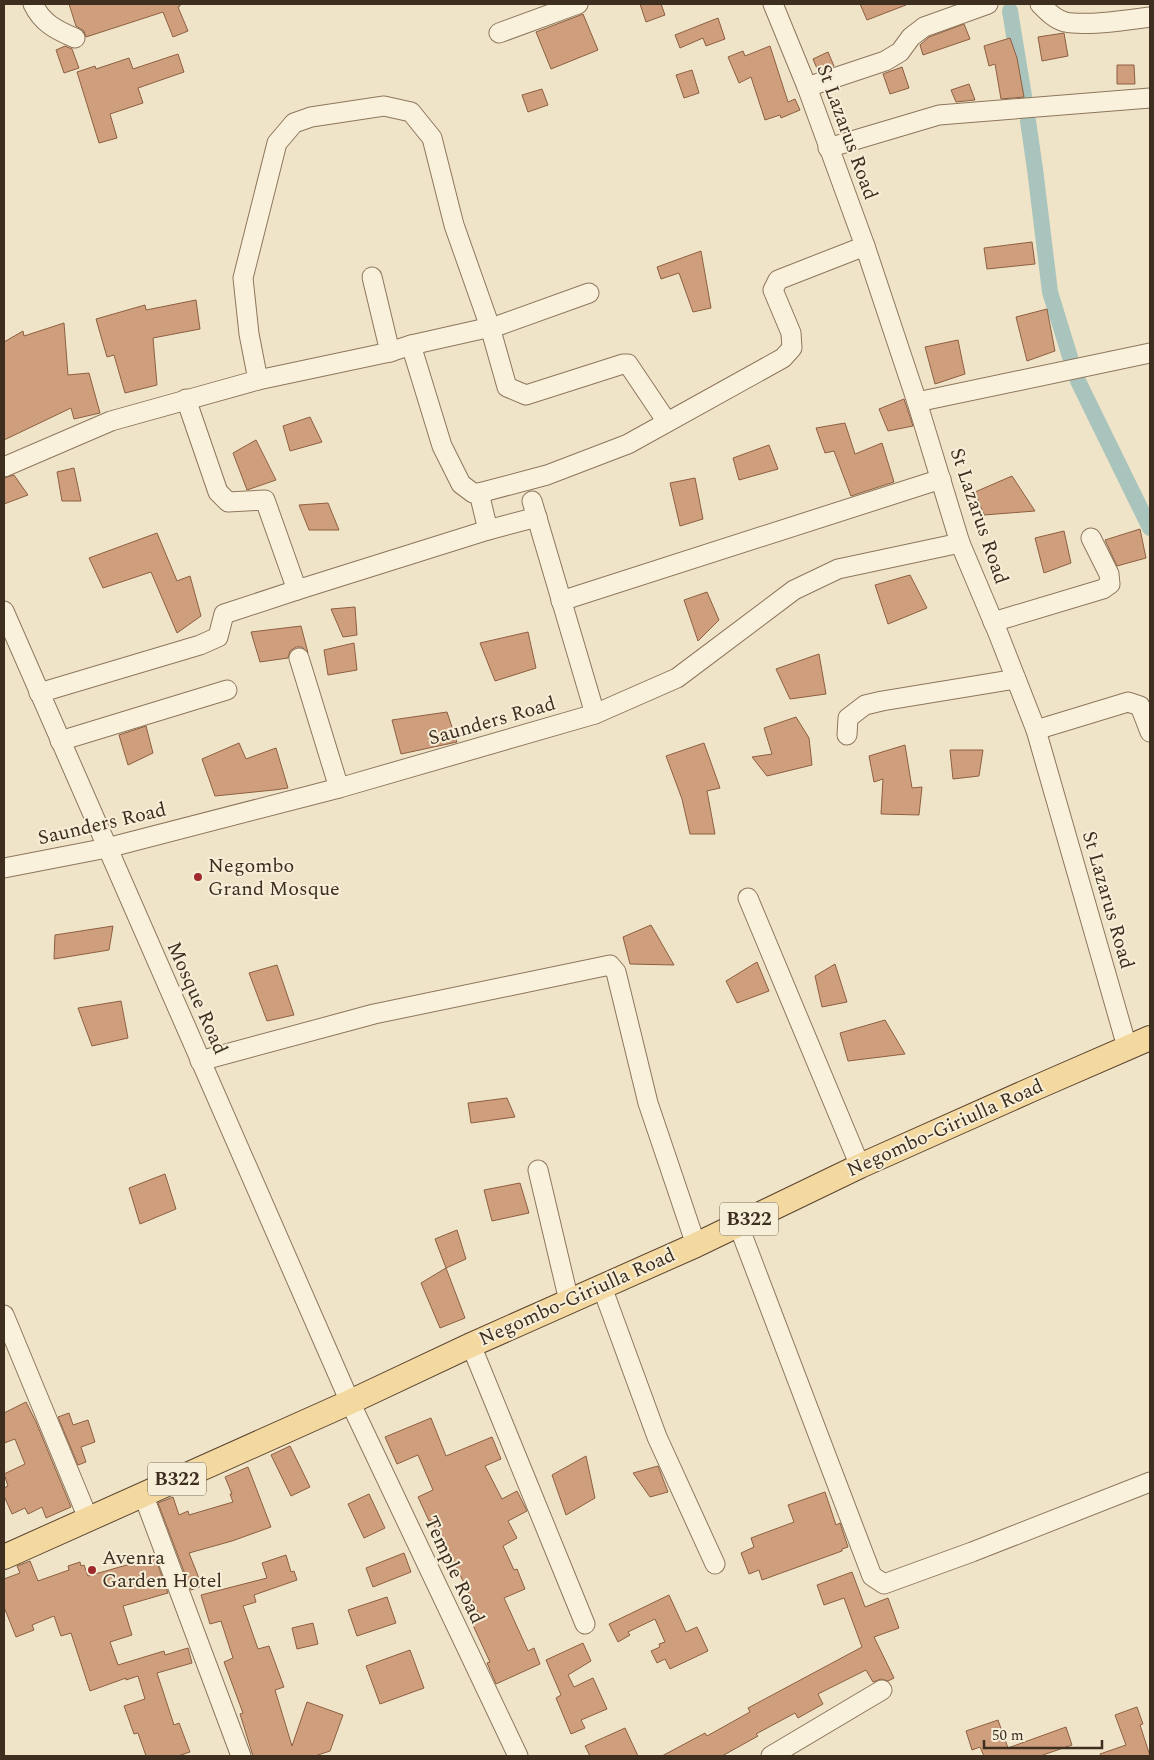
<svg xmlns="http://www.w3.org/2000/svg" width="1154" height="1760" viewBox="0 0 1154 1760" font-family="Spectral,serif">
<rect width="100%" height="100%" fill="#f0e4c8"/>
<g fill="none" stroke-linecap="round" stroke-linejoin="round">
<g stroke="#a9c4bc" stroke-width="16">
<polyline points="1010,11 1024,96"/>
<polyline points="1028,121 1035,169 1050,292 1070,357"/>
<polyline points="1078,381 1150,528"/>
</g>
</g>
<g fill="#cf9f7d" stroke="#8d5f41">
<polygon points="69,4 180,4 180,6 178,7 188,31 173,37 163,12 86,37 84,31 76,26"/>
<polygon points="640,4 661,4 665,15 646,22"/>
<polygon points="860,4 906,4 906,5 867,20"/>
<polygon points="583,14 598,50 551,69 536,32"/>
<polygon points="718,18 725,39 706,46 703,38 680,48 675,35"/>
<polygon points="964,24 970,39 923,55 920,45 929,37"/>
<polygon points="1064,33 1068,56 1042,61 1038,37"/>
<polygon points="1010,38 1017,58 1024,97 1001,99 995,64 989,66 984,46"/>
<polygon points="65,46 72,49 79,68 64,73 56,50"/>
<polygon points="770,46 788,102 795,99 800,110 781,118 780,115 765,120 751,77 739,83 728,57 743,51 745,56"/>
<polygon points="828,52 834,66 818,71 813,59"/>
<polygon points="178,54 184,72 138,88 143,103 110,114 117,138 99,143 77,72 95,66 96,69 129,58 133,69"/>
<polygon points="1117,65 1134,65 1135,84 1117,84"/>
<polygon points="902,67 909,88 890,94 883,74"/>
<polygon points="692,70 699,93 684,98 676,75"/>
<polygon points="969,84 975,100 956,102 951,90"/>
<polygon points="542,89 548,105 528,112 522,95"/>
<polygon points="1032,242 1035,264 987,269 984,248"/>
<polygon points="701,251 711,308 693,312 679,273 661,279 657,267"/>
<polygon points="196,300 200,329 153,338 157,385 125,393 114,355 107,357 96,319 145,305 146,310"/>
<polygon points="1047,309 1055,351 1027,361 1016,317"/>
<polygon points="64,323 68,375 89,373 100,413 74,419 71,408 4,440 4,342 23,331 24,336"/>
<polygon points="958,340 965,374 935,384 925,347"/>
<polygon points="904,399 913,426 888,431 879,409"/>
<polygon points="310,417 322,442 290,451 283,426"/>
<polygon points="845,423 855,454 882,443 894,482 851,496 834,451 825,453 816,428"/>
<polygon points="256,440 276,480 247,490 233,453"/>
<polygon points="769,445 778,469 739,480 733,458"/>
<polygon points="74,468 81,501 62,501 57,472"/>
<polygon points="14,475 28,495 4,504 4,478"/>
<polygon points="1012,476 1035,511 984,515 975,492"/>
<polygon points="695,478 703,519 680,526 670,483"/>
<polygon points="328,503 339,530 309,530 299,505"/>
<polygon points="1140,529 1146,558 1117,566 1105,540"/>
<polygon points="1064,531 1071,563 1044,573 1035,538"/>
<polygon points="157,533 177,581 190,576 201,616 177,633 151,572 103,588 89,558"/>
<polygon points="910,575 927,608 888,624 875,585"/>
<polygon points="707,592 719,620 698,641 684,600"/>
<polygon points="355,607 357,635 343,637 331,609"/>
<polygon points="301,626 308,653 302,647 296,647 290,651 288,658 260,662 251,632"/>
<polygon points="528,632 536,668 495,681 480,643"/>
<polygon points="354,643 357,670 328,675 324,650"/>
<polygon points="819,654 826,694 790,699 776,669"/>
<polygon points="447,712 457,742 401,754 392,720"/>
<polygon points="796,717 809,738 812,765 767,776 752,757 772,754 764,728"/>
<polygon points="146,726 153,753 128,765 119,735"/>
<polygon points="239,743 246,759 276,748 288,788 274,790 215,796 202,759"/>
<polygon points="704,743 720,788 707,791 715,834 690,834 682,799 666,756"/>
<polygon points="905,745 912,788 922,787 919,815 881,814 883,779 874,782 869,756"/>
<polygon points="950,750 983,750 979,776 953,779"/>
<polygon points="651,925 674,965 630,964 623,937"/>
<polygon points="113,926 109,950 54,959 55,935"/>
<polygon points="757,962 769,991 737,1003 726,981"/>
<polygon points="835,964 847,1002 822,1007 815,976"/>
<polygon points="277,965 294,1015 267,1021 249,973"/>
<polygon points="121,1001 128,1038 92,1046 78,1008"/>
<polygon points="885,1020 905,1054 848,1061 840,1033"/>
<polygon points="507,1098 515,1117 471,1123 468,1103"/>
<polygon points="165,1174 176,1209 140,1224 129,1188"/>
<polygon points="520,1183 529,1213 492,1221 484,1190"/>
<polygon points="457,1230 466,1259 446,1268 435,1239"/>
<polygon points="446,1268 465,1318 440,1328 421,1283"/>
<polygon points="26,1402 36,1422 71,1507 46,1518 42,1507 28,1514 25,1508 12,1514 4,1496 4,1488 8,1486 4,1474 25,1464 15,1439 4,1443 4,1413"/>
<polygon points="69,1413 73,1425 88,1420 95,1442 81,1447 86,1462 78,1465 58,1417"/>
<polygon points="431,1418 446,1456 492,1437 501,1459 485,1466 502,1499 517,1491 527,1511 508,1521 517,1538 503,1546 514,1570 517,1569 525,1589 504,1598 528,1651 534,1648 540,1664 496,1684 487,1663 490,1662 471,1621 480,1617 454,1562 431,1520 429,1521 418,1497 433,1490 418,1455 397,1464 385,1437"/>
<polygon points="290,1446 310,1487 291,1496 271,1455"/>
<polygon points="586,1456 595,1498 566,1515 552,1475"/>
<polygon points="658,1466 668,1492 650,1497 633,1473"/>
<polygon points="248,1467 271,1527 232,1541 189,1553 202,1586 191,1590 158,1503 173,1497 179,1515 188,1511 189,1515 233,1502 230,1494 232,1494 225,1477"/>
<polygon points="825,1492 836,1525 840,1523 848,1547 842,1549 842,1551 762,1580 759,1570 749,1574 741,1553 754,1547 751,1538 794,1522 788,1505"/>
<polygon points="369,1494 385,1528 364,1538 348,1504"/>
<polygon points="404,1553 411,1572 373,1587 366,1568"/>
<polygon points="286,1555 291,1572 294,1571 297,1580 254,1595 256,1602 243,1606 258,1649 269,1646 284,1687 275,1690 292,1746 307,1702 343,1715 330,1751 315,1756 253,1756 240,1714 243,1713 224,1662 233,1658 221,1621 210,1624 201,1595 267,1578 262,1563"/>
<polygon points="155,1557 168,1593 123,1606 132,1635 110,1642 118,1665 164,1651 165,1655 188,1648 192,1663 157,1673 174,1725 179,1723 190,1752 178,1756 146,1756 138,1733 134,1734 124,1706 145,1699 138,1676 126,1680 126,1678 90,1691 71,1633 61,1636 54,1616 32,1625 34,1630 16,1637 4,1607 4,1579 20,1573 17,1566 30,1561 38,1581 69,1570 68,1566 80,1562 81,1566 84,1565 88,1576"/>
<polygon points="852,1572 865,1607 888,1598 899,1628 874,1637 894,1678 888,1681 881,1679 873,1682 866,1670 818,1694 823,1704 798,1718 795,1713 756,1734 758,1736 722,1756 662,1756 705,1733 707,1736 750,1712 748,1708 862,1647 844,1598 824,1605 817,1585"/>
<polygon points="669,1595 686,1632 697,1627 708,1651 670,1669 665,1659 657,1663 651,1651 660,1647 659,1644 665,1642 655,1619 628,1632 630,1635 618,1642 609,1624"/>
<polygon points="387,1597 396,1623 357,1636 348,1610"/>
<polygon points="313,1623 318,1644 297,1649 292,1628"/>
<polygon points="583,1643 591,1661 568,1675 574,1687 593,1678 607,1709 581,1720 585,1728 571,1734 556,1698 561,1695 546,1660"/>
<polygon points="410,1650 424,1688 380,1704 366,1666"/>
<polygon points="1137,1707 1143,1724 1140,1725 1150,1756 1101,1756 1100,1754 1126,1745 1115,1715"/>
<polygon points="998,1720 1008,1748 1066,1727 1072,1745 1040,1756 984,1756 980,1747 972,1750 966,1731"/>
<polygon points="625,1728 638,1756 590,1756 585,1746"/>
</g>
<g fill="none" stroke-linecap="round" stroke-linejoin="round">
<g stroke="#8d765c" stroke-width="21">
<g id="minor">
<path d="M33 4C42 23 56 30 75 38"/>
<polyline points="773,4 807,87 865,246 917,402 960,543 998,633 1036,730 1127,1047"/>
<path d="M1040 4C1047 11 1054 19 1065 22 1083 26 1130 20 1150 17"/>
<polyline points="499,33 578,4"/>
<polyline points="807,87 885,61 900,52 911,37 924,27 988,4"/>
<polyline points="828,148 939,115 1150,98"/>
<polyline points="372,277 390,352"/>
<polyline points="411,345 442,446 461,484 473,493 479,493 547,475 628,444 783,358 792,348 791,333 773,290 778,280 865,246"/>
<polyline points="258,380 249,334 243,278 277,143 294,123 311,117 384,106 411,112 432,138 454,225 490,327 507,387 526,395 623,364 628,364 667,422"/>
<polyline points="186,399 218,492 228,502 265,500 297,590"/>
<polyline points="917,402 1150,353"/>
<polyline points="4,467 111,421 258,380 390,352 411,345 500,325 589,293"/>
<polyline points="532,501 595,714"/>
<polyline points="488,530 537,517"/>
<polyline points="561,601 941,479"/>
<polyline points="4,611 350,1402 518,1756"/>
<polyline points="993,622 1103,589 1110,584 1109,574 1091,538"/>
<polyline points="299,658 339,788"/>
<polyline points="39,693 200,645 218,637 224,614 297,590 488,530 479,493"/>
<polyline points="1036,730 1128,702 1140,706 1150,732"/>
<polyline points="847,735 848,718 865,705 882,701 1016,679"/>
<polyline points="60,741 227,690"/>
<polyline points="4,868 107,848 339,788 595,714 677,678 794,590 838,569 960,543"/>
<polyline points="748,898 860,1166"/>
<polyline points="200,1061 374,1014 610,965 616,972 648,1103 696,1245"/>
<polyline points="538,1170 569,1301"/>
<polyline points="738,1224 872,1576 884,1584 972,1552 1150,1482"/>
<polyline points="602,1287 657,1437 715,1564"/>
<polyline points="4,1315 88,1518"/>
<polyline points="471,1345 585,1624"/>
<polyline points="143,1494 241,1756"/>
<polyline points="771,1756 882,1690"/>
</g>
</g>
<g stroke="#5b4430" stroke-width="26">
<polyline id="major" points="4,1557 350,1402 471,1345 696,1245 860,1166 1035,1088 1150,1038"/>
</g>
<use href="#minor" stroke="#faf1dc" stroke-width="19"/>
<use href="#major" stroke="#f3d9a0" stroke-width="24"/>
</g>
<g fill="#9e2a2b" stroke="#f7eed8" stroke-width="2">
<circle cx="198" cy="877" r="5"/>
<circle cx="92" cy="1570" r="5"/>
</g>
<g text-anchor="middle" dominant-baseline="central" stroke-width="4" stroke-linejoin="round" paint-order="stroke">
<g fill="#f7eed8" stroke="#756857" stroke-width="1">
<rect x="720" y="1202.5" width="58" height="33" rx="4"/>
<rect x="148" y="1462.5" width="58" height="33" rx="4"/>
</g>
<g font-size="19" font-weight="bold" fill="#3d2e20">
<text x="749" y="1219">B322</text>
<text x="177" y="1479">B322</text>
</g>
<g font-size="20" fill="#3d2e20" stroke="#f7eed8">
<text transform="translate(847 132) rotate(70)">St Lazarus Road</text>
<text transform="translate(979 516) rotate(71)">St Lazarus Road</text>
<text transform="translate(492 721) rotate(-16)">Saunders Road</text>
<text transform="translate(102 824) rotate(-13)">Saunders Road</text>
<text transform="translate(1108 900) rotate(74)">St Lazarus Road</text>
<text transform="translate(197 998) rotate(66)">Mosque Road</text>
<text transform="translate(945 1128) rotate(-24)">Negombo-Giriulla Road</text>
<text transform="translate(577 1297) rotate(-24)">Negombo-Giriulla Road</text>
<text transform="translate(454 1570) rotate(65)">Temple Road</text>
</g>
<g font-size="20" fill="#3d2e20" stroke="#f7eed8" text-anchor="start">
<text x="208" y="866">Negombo<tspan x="208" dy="23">Grand Mosque</tspan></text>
<text x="102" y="1558">Avenra<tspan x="102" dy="23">Garden Hotel</tspan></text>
</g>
</g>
<rect width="1154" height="1760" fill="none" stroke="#3d2e20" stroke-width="10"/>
<path d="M984 1740v8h118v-8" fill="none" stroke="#3d2e20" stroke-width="2.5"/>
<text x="992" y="1740" font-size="15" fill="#3d2e20" stroke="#f7eed8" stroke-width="4" paint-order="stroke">50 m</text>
</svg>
